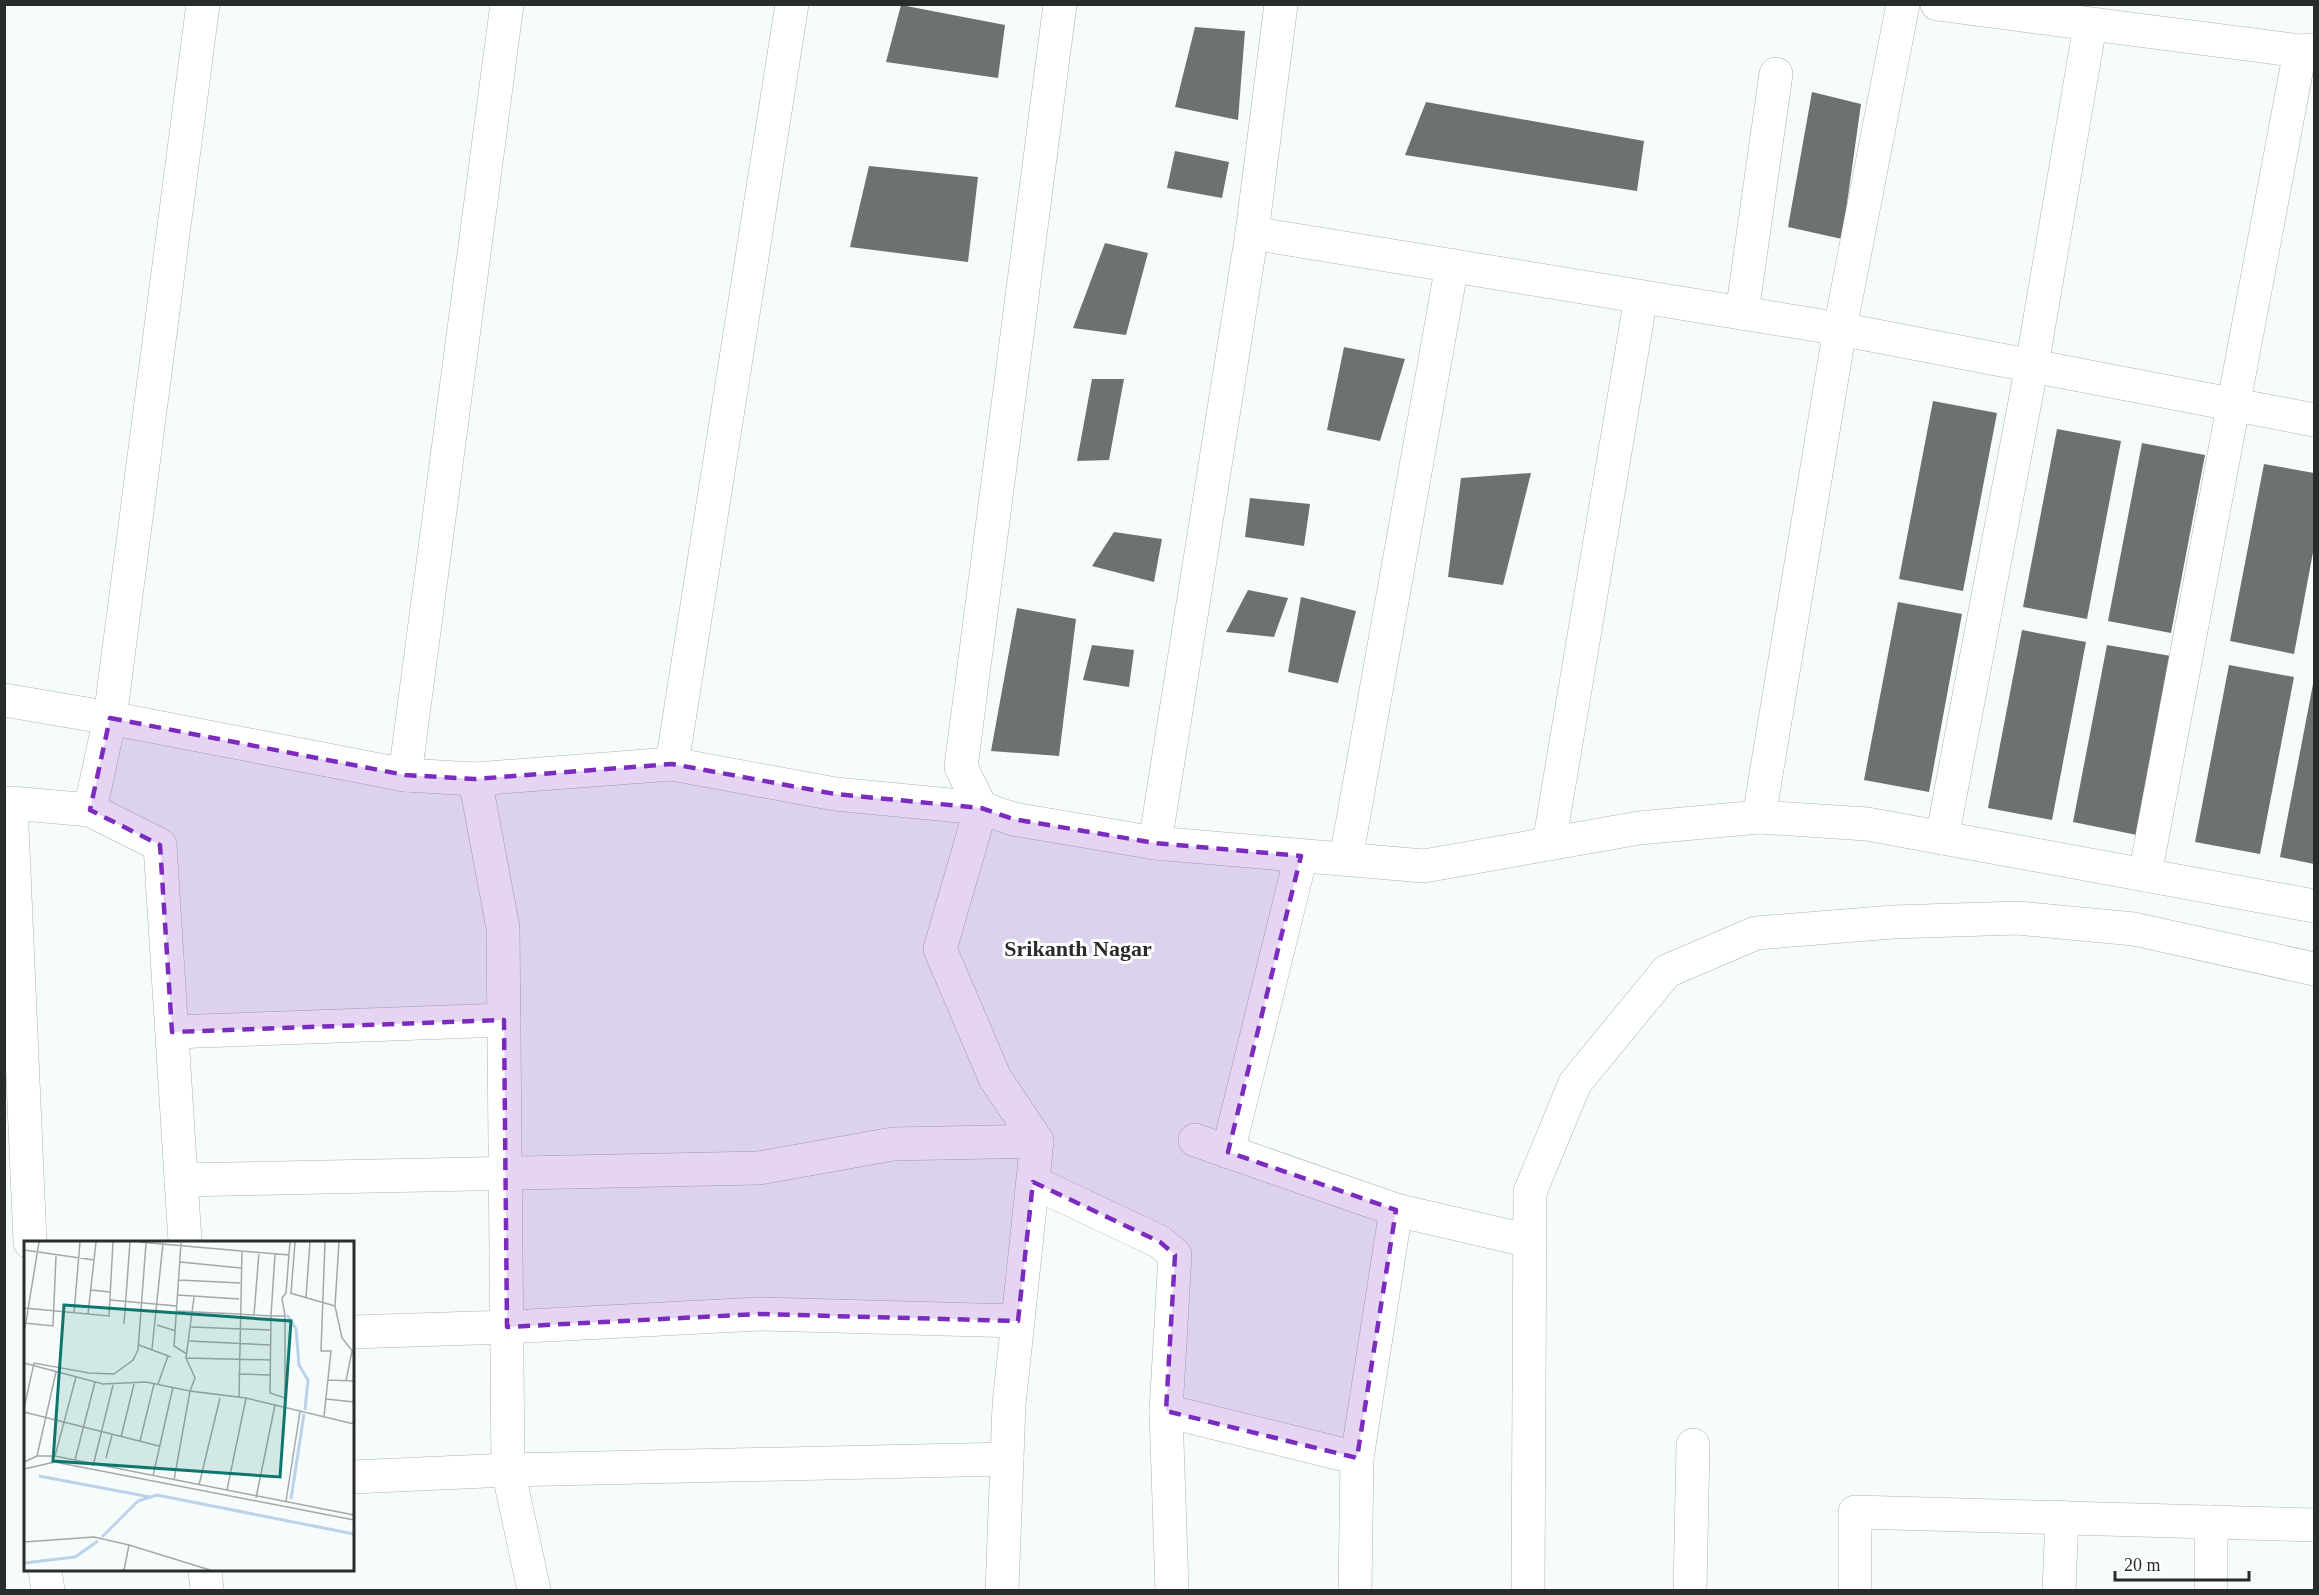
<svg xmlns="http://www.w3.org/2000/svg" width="2319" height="1595" viewBox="0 0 2319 1595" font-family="'Times New Roman',serif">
<rect width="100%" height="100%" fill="#f5fcfb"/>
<g fill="#6d7270">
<polygon points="901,5 1005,25 998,78 886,62"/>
<polygon points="1195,27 1245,31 1238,120 1175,107"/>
<polygon points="1812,92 1861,104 1842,239 1788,227"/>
<polygon points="1426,102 1644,141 1637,191 1405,155"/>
<polygon points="1175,151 1229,162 1222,198 1167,188"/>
<polygon points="869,166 978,177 968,262 850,247"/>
<polygon points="1105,243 1148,253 1126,335 1073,328"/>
<polygon points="1344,347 1405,359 1380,441 1327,430"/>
<polygon points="1092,379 1124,379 1109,460 1077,461"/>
<polygon points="1933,401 1997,413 1963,591 1899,579"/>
<polygon points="2057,429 2121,441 2087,619 2023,607"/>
<polygon points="2142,443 2205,455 2171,633 2108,621"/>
<polygon points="2264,464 2314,473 2314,547 2294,654 2230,641"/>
<polygon points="1531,473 1503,585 1448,577 1461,478"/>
<polygon points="1250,498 1310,504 1304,546 1245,537"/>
<polygon points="1114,532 1162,539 1154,582 1092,566"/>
<polygon points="1248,590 1288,598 1274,637 1226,632"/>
<polygon points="1301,597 1356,611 1338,683 1288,672"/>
<polygon points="1898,602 1962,614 1929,792 1864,780"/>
<polygon points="1017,608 1076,619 1059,756 991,751"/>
<polygon points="2022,630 2086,642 2052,820 1988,808"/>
<polygon points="1092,645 1134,650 1129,687 1083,680"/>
<polygon points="2107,645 2171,656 2137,835 2073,822"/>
<polygon points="2229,665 2294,677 2260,854 2195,842"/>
<polygon points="2313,684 2314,684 2314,864 2280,857"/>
</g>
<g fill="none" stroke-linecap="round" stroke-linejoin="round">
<g stroke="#acb2b2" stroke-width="34">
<g id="street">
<polyline points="1060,4 961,767 981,808 1013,819 1155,843 1424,866 1639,828 1759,817 1867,824 2314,906"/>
<polyline points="1252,233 1840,329 2314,420"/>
<polyline points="1742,313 1776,74"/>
<polyline points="4,700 110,718 405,775 475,779 672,764 835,794 981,808 940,949 995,1078 1037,1141 1009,1405 1002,1590"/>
<polyline points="672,764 792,4"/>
<polyline points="405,775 507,4"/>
<polyline points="475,779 503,928 508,1470 534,1590"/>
<polyline points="90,810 110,718 203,4"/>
<polyline points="1759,817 1840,329 1903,4"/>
<polyline points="1942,838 2032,365 2090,26"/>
<polyline points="1155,843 1252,233 1281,4"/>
<polyline points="1549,844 1641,297"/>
<polyline points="1346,859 1452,265"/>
<polyline points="2145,875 2300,51"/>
<polyline points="172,1032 504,1020"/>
<polyline points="1195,1140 1396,1210 1530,1241"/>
<polyline points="1228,1152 1301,856"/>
<polyline points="181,1180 759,1168 893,1144 1037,1141"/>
<polyline points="1033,1182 1160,1242 1175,1255 1166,1411 1172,1590"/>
<polyline points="30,1242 11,803 90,810 160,845 185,1242"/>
<polyline points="352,1332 507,1327 759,1314 1018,1321"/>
<polyline points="1166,1411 1357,1458"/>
<polyline points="352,1477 508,1470 1007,1459"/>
<polyline points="45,1570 48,1590"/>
<polyline points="205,1570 207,1590"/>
<polyline points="1355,1590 1357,1458 1396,1210"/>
<polyline points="1528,1590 1530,1192 1575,1083 1667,971 1756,933 1893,922 2017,918 2134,929 2314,969"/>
<polyline points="1690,1590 1693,1445"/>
<polyline points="1855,1590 1855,1512 2314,1525"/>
<polyline points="2059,1590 2062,1517"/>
<polyline points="2211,1590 2211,1522"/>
</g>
</g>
<g stroke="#acb2b2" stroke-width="34">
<polyline id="secondary" points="1937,4 2300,51 2314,50"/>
</g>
<use href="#street" stroke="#fff" stroke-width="33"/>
<use href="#secondary" stroke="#fff" stroke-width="33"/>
</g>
<path fill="#7b2cbf" fill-opacity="0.2" stroke="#7b2cbf" stroke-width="4.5" stroke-dasharray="12 8" stroke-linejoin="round" d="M110 718 405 775 475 779 672 764 835 794 981 808 1013 819 1155 843 1301 856 1228 1152 1396 1210 1357 1458 1166 1411 1175 1255 1160 1242 1033 1182 1018 1321 759 1314 507 1327 504 1020 172 1032 160 845 90 810Z"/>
<g text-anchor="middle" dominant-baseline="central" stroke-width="6" stroke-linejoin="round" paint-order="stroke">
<g font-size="22" font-weight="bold" fill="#292c2c" stroke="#fff">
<text x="1078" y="948">Srikanth Nagar</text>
</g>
</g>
<g transform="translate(24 1241)">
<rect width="330" height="330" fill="#f5fcfb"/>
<path fill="none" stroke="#bcd1ea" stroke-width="3" d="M263 74 272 88 275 124 284 139 281 169M15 235 126 256M267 258 280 173M78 296 114 260 133 254 330 293M0 322 51 316 74 300"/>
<path fill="none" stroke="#a3a9a8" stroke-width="1.5" d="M115 1 265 14M315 1 311 65 318 97 330 112M157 2 150 105 163 113M0 9 70 19M156 21 217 27M155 39 216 42M67 49 86 51M266 52 311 65M267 52 271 1M154 54 215 58M170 56 162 117 171 137 166 150 222 157 330 183M282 57 286 1M86 59 153 65M0 67 85 75 89 1M152 70 214 73 230 74 247 75H261V157L246 152 247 75 251 13M50 72 56 1M64 73 72 1M230 74 235 11M261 75 258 57 262 52 266 1M0 82 29 85 32 15M100 83 106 1M133 84 152 90M167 86 247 89M1 87 15 1M165 100 247 104M115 104 147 116M128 108 139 2M162 117 247 119M0 122 79 143 122 141 166 150 150 239M214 133 246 134M304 139 330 140M322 140 328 110M134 143 144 115M215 157 218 10M302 158 330 161M0 167 10 122 65 132 90 133 109 119 114 109 122 2M0 171 135 205M300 175 307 110H297L301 1M97 196 110 143M116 200 130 143M13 215 32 131M31 215 52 136M82 217 88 194M51 219 71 141M0 221 13 215H31L330 274M69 225 89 144M0 228 31 221 330 279M129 235 149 146M175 244 196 157M203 249 222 157M232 257 251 164M262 260 276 171M0 301 70 296 105 304M100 329 105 304 186 329"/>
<path fill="#0f766e" fill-opacity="0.15" stroke="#0f766e" stroke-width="3" d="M40 64 267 80 256 236 29 220Z"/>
<rect width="330" height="330" fill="none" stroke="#292c2c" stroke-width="3"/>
</g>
<rect width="2319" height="1595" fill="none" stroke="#292c2c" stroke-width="12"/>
<path d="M2115 1571v9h134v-9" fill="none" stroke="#292c2c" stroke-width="3"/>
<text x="2124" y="1571" font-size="18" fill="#292c2c" stroke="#ffffff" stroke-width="4.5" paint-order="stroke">20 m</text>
</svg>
